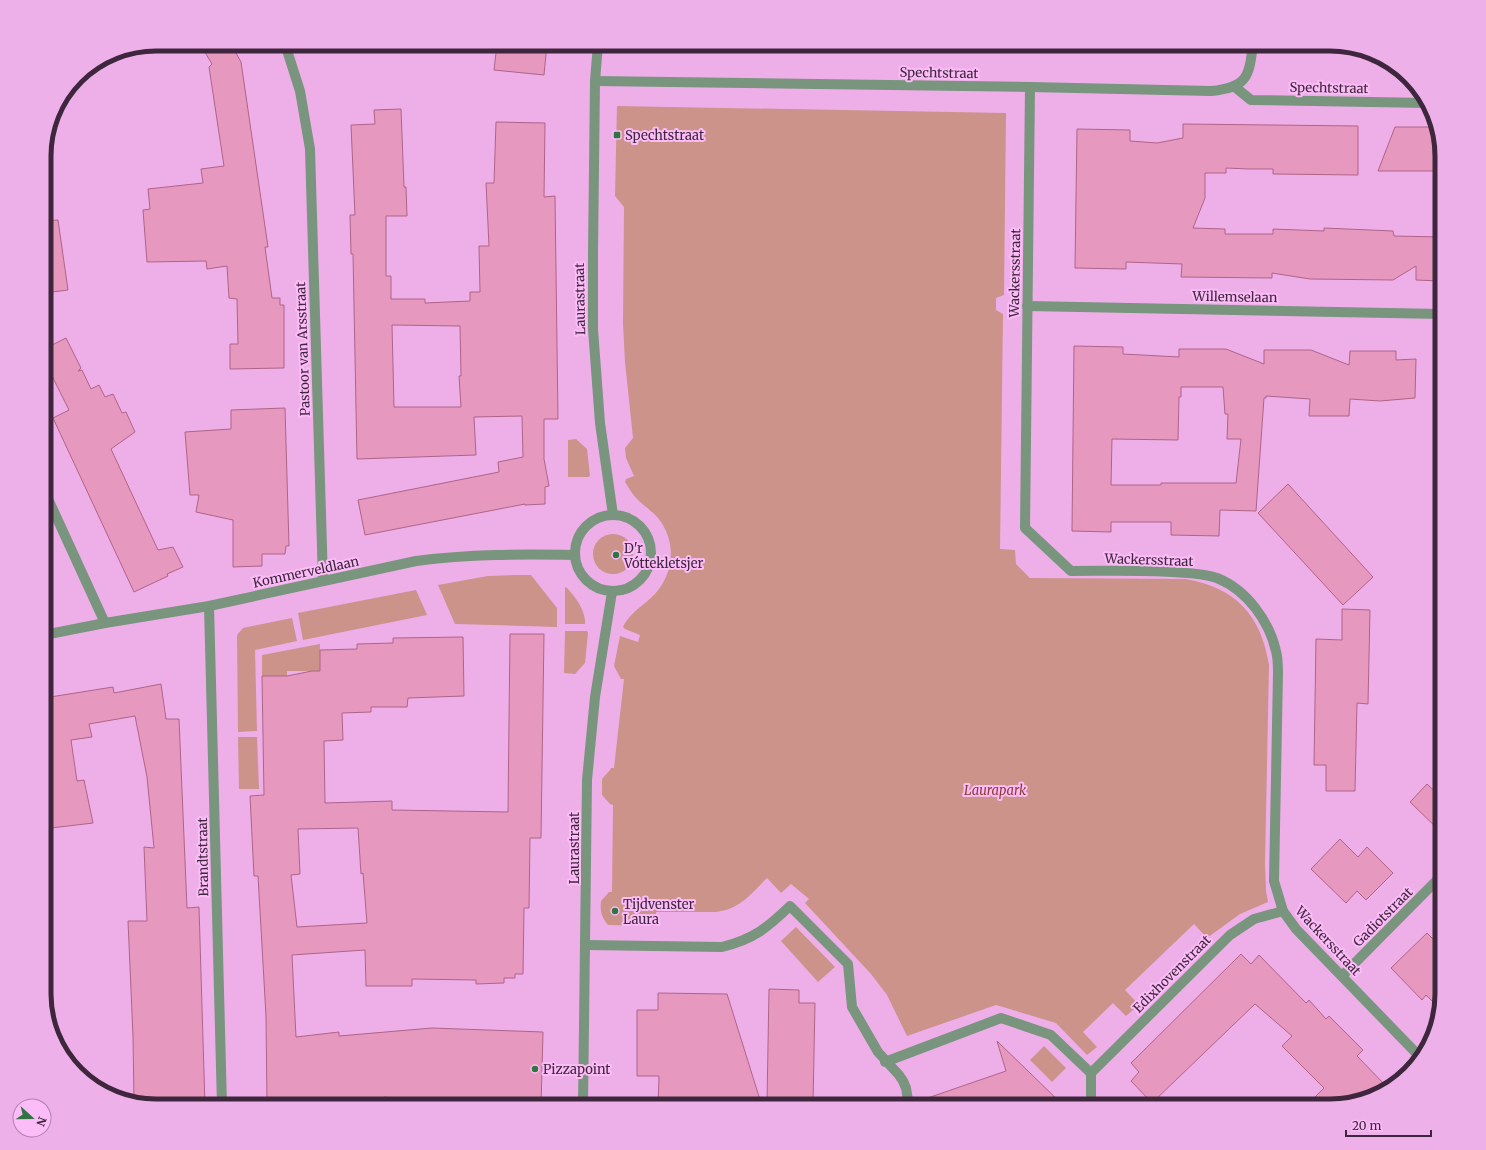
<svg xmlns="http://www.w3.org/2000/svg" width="1486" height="1150" viewBox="0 0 1486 1150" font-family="Merriweather,serif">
<rect width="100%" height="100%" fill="#eeafe9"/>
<g fill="#cb938a">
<path d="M617 106 1006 113 1004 295 996 298V310L1003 314 1000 549 1015 550 1016 564 1030 578 1186 579C1236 588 1261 615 1269 665L1265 864 1266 891 1268 902 1240 914 1207 938 1194 924 1125 990 1139 1005 1126 1016 1113 1003 1083 1032 1097 1047 1087 1055 1056 1023 996 1005 907 1036 887 995 871 974 805 903 809 899 791 884 781 893 767 878C750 895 740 909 716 912H656V926L608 925C601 917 600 910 601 901L609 892H612L613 805 610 804 602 795V779L610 770 611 768H614L624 679H621L614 666 620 636 638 642 640 635 625 629 623 627C631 610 648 604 659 589 675 567 675 539 658 518 652 511 644 506 637 499 632 494 629 488 625 482L626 479 634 476 626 458 625 448 633 438 625 362 623 324 624 207 615 196Z"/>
<polygon points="576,439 587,449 590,476 588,477 568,477 568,440"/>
<circle cx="613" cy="554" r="20"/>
<polygon points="515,575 531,575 557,608 557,627 455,624 438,585 488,576"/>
<path d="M566 587C575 596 586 611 585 624H565V588Z"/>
<polygon points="416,590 427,615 303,640 298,613"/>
<polygon points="292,618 297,641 255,650 257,731 238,732 237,635 243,628"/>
<polygon points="565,631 587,631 588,633 585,663 575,674 564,673"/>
<polygon points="320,644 320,671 287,671 287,676 262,676 262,655"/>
<polygon points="238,737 257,737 259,789 239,789"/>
<polygon points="796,927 835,967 818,982 781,941"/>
<polygon points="1044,1046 1066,1068 1052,1082 1030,1060"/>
</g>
<g fill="#e798be" stroke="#ae6489" fill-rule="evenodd">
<polygon points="200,44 231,44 241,62 268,247 265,247 272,298 280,298 280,305 284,305 284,368 230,369 230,344 238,344 237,299 229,298 227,266 207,269 206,261 147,262 143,210 150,209 148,189 203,183 201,169 224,166 209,67 212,64"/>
<polygon points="497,44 547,44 544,75 494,70"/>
<path d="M401 109 404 187H406L407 216H386V276H391V299H425V303L470 301V292H480L479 246H489L486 183H494L496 122 545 123 544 197 555 196 558 419H544V459L549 486 545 487V504L525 505V504L365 535 358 500 499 472 498 462 523 457 522 416 474 417 476 455 357 459 353 254H351L350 215H355L351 125 375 124 374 110ZM392 325 460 326 461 376H459L461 407H394Z"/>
<polygon points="1183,124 1358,126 1358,175 1273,174 1273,169 1249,169 1226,168 1226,173 1205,173 1205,198 1193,228 1225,229 1225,234 1273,234 1273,229 1324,231 1324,228 1393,231 1394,236 1442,237 1440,281 1416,280 1416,266 1393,280 1310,279 1272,273 1272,278 1181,277 1182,264 1126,262 1126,269 1075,268 1077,129 1130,130 1130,141 1157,143 1183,138"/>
<polygon points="1395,127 1435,127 1442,156 1442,171 1378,171"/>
<polygon points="58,220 68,290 44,293 44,221"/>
<polygon points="66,338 81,368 78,371 82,370 91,389 99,385 105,397 113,394 122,413 126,412 135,432 111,449 158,550 173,547 183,567 167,574 168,576 134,592 53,418 69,410 44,360 44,349"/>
<path d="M1074 346 1123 347V354L1179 357V349H1226L1264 364V350H1311L1349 365 1350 351H1396V360L1416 359 1415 398 1380 401 1350 399 1349 416H1309L1310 399 1266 396V398H1264L1256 511 1220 510 1219 536 1171 535V522H1111V532L1072 531ZM1181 387H1223L1225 414H1228L1227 439H1241L1236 483H1161V485H1111L1112 439 1178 440 1179 397H1181Z"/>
<polygon points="285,408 289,546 286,546 285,554 262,554 262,566 233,567 233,520 196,512 199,495 190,495 185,432 231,429 231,410"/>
<polygon points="1288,484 1373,577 1343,605 1258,513"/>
<polygon points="1342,609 1370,610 1368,704 1357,703 1355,791 1326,791 1326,765 1314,765 1316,639 1342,640"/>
<path d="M510 634H544L541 838H530L529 908H524L523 974H515V978H504V983L476 984V980L412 979V986H366L365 950 292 955 296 1037 339 1032V1036L432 1028 543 1032 541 1106H386V1097L365 1100 363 1098 310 1099V1106H267L266 1016 258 876H254L250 796 264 795 262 676H287L312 671H320V650L357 649V644L393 643V638L463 637 464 696 408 698 407 707H371V712L342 713 343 740 324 741 325 803 392 801V810L508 812ZM358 828 361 874 363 873 367 923 297 927 291 875 300 874 298 829Z"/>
<polygon points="161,684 166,719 179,719 187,908 199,907 205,1106 156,1106 134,1102 133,1036 128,921 147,921 144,847 154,848 147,777 135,716 89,724 92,737 71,740 77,781 84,780 93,823 51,828 44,783 44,698 113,687 114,693"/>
<polygon points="1427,784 1442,798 1442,833 1410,802"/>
<polygon points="1340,839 1358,857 1367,847 1393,873 1366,900 1357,891 1346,903 1311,869"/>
<polygon points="1427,933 1442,948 1442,994 1440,1009 1426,995 1422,1000 1391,968"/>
<polygon points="1241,954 1251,964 1259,955 1306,1003 1309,1000 1326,1019 1329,1016 1363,1050 1357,1056 1388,1088 1379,1095 1330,1106 1306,1106 1324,1088 1282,1046 1292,1036 1255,1004 1152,1103 1131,1081 1139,1072 1131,1063"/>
<polygon points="769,989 799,990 799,1003 815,1003 813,1104 767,1103"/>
<polygon points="658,993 727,994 761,1103 726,1103 726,1106 658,1106 659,1076 637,1076 637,1010 658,1010"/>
<polygon points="997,1041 1064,1106 917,1106 916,1102 1006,1071"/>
</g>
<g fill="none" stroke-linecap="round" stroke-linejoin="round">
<g stroke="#79957d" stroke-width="10">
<polyline points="285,44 300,91 310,149 323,581"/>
<polyline points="598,44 595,81 593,253 593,329 600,423 613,515"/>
<path d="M595 81 1030 87 1211 91C1247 87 1249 78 1253 44"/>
<path d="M1030 87 1025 528 1071 571C1105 571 1139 570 1172 572 1187 573 1203 573 1217 578 1247 590 1269 621 1276 651 1278 658 1278 666 1278 673L1274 881 1283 911 1296 929 1421 1058"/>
<polyline points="1235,87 1251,100 1428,103"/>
<polyline points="1027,306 1442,314"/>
<polyline points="44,490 105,623"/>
<circle cx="613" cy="553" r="38"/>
<polyline points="209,606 222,1106"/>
<path d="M44 635 105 623 209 606 416 561C469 554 522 554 575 555"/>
<path d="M586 945 722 947C754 939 767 928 790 906L848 964 852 1007 878 1052 899 1075 903 1081 906 1088 909 1106"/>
<polyline points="1342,976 1442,875"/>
<polyline points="885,1062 1001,1018 1051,1035 1091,1073 1091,1106"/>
<polyline points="1091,1073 1230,935 1254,919 1283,911"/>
<polyline points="583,1106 587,780 595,697 612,592"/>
</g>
</g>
<g fill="#2f7541" stroke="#fcbcf7" stroke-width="1.5">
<rect x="613" y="131" width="8" height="8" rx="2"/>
<circle cx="616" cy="555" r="4"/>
<circle cx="615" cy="911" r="4"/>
<circle cx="535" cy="1069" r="4"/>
</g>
<g text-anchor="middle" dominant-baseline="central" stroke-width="4" stroke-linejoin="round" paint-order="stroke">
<g font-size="13" fill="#3e263d" stroke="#fcbcf7">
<text transform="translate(939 73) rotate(1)">Spechtstraat</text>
<text transform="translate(1329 88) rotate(1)">Spechtstraat</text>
<text transform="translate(1015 273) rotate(-89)">Wackersstraat</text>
<text transform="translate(1235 297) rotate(1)">Willemselaan</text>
<text transform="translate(580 299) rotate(-91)">Laurastraat</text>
<text transform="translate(303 349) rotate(-92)">Pastoor van Arsstraat</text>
<text transform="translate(1149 560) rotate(2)">Wackersstraat</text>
<text transform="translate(306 572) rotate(-12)">Kommerveldlaan</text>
<text transform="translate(574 848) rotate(-90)">Laurastraat</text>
<text transform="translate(203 857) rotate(-91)">Brandtstraat</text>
<text transform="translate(1383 917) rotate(-45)">Gadiotstraat</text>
<text transform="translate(1328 941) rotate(47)">Wackersstraat</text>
<text transform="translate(1172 974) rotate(-45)">Edixhovenstraat</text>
</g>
<g font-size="13" fill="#3e263d" stroke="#fcbcf7" text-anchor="start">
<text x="625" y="135">Spechtstraat</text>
<text x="624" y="548">D'r<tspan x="624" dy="15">Vóttekletsjer</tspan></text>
<text x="623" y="904">Tijdvenster<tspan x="623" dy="15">Laura</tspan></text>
<text x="543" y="1069">Pizzapoint</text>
</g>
<g font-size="13" font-style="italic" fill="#8d3a30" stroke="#fcbcf7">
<text x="995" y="790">Laurapark</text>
</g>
</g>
<path d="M0 0H1486V1150H0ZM156 51H1330A105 105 0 0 1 1435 156V994A105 105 0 0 1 1330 1099H156A105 105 0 0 1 51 994V156A105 105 0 0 1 156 51Z" fill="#edb0e8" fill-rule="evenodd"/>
<path fill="none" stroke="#3e263d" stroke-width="5" d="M156 51H1330A105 105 0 0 1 1435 156V994A105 105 0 0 1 1330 1099H156A105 105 0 0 1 51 994V156A105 105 0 0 1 156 51Z"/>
<g transform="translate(32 1118) rotate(111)"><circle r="19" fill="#fcbcf7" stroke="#b080ad"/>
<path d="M0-3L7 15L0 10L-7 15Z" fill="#2f7541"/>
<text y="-6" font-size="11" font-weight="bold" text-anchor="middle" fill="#3e263d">N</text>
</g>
<path d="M1346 1130v6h85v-6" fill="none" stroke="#3e263d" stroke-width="2"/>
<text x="1352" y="1130" font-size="12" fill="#3e263d" stroke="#fcbcf7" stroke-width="3" paint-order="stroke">20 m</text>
</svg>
